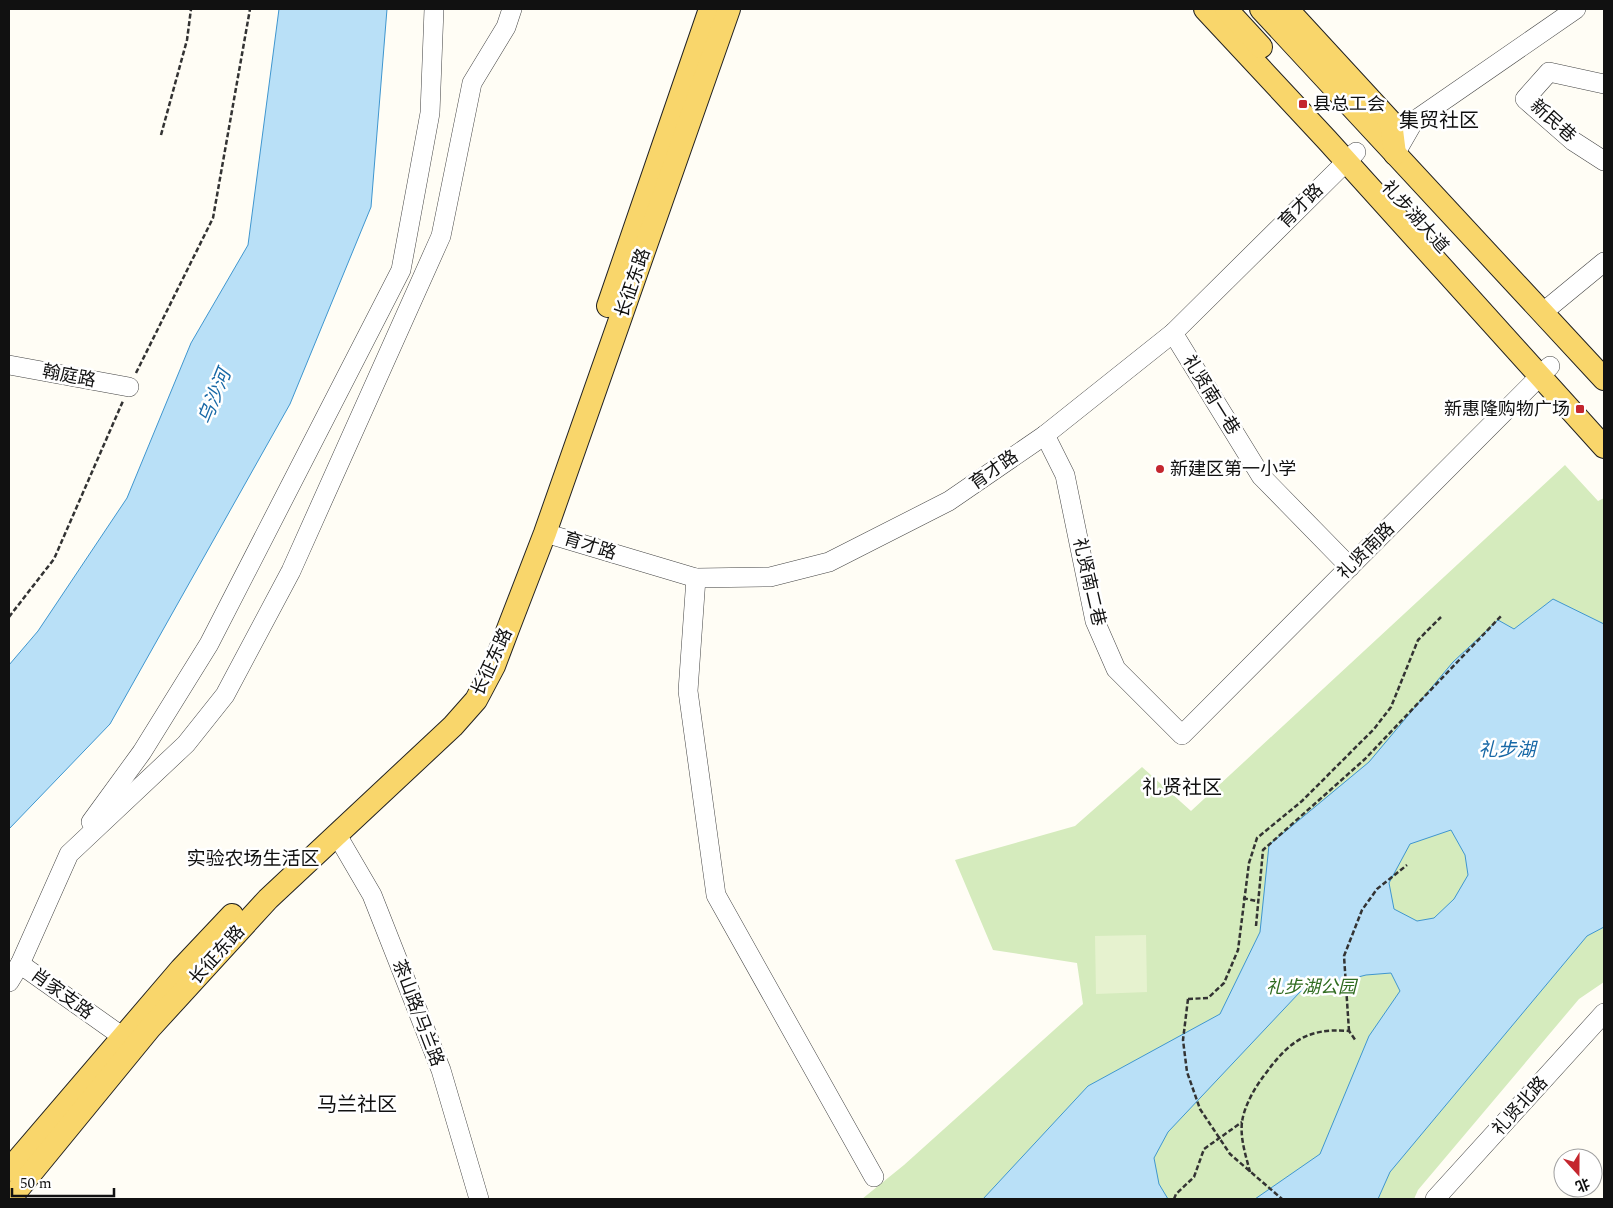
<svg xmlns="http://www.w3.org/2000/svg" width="1613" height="1208" viewBox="0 0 1613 1208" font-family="Spectral,'Noto Sans SC',serif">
<rect width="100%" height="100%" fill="#fffdf5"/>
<polygon fill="#d5ebbd" points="1565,465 1598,501 1604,498 1604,982 1579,999 1418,1190 1414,1199 862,1199 904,1165 1083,1004 1077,963 993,950 955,860 1075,826 1142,767 1191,811"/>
<polygon fill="#e6f2cf" points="1146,935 1147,992 1096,994 1095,936"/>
<g fill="#b9e0f7" stroke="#3f96cf" fill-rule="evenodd">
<polygon points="279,9 387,9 371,207 290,404 110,724 9,829 9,665 38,631 127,498 191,343 248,245"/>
<path d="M1553 599 1604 624V927L1587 936 1390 1172 1378 1199H1255L1320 1154 1369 1036 1400 991 1391 973 1366 975 1300 992 1168 1132 1154 1158 1159 1184 1168 1199H983L1088 1086 1220 1014 1260 932 1269 845 1369 762 1453 662 1498 620 1514 629ZM1451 830 1465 855 1468 875 1454 899 1434 918 1417 921 1394 909 1389 883 1410 844Z"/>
</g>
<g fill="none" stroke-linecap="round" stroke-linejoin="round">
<g stroke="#444" stroke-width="20">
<g id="minor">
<polyline points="1604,84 1549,72 1525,99 1573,141 1604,161"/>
<polyline points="1395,154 1414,121 1576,9"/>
<polyline points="1542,313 1604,262"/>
<polyline points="1173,333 1261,476 1350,567"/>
<polyline points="9,365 129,387"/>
<polyline points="1045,435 1065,475 1095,621 1116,669 1182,735 1550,366"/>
<polyline points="545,533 696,578 770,577 829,562 949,501 1045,435 1173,333 1356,152"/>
<polyline points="696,578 688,691 716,895 874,1177"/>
<polyline points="91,822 142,752 209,644 401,270 430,113 434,9"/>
<polyline points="337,835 372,895 441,1070 479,1199"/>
<polyline points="20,964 69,854 186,744 225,695 291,571 441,236 472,83 506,27 512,9"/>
<polyline points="9,982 20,964 123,1037"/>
<polyline points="1435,1199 1604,1013"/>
</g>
</g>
<g stroke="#222" stroke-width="24">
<g id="major">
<polyline points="1205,9 1327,140 1604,447"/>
<polyline points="1226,9 1261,47"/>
<polyline points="1261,9 1604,379"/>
<polyline points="1287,9 1391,122 1395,154"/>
<polyline points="608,306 710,9"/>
<polyline points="9,1170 181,969 232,915"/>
<polyline points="10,1199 150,1028 268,899 453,726 476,700 494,666 508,629 545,533 729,9"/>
</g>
</g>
<g stroke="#333" stroke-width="2.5" stroke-dasharray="5 2.5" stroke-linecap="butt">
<polyline points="161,135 187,40 191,9"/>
<polyline points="136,373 213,218 250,9"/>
<polyline points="9,617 54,559 123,401"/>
<polyline points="1243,898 1256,901"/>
<polyline points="1256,926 1263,850 1365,759 1502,615"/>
<polyline points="1188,999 1208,998 1224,983 1238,950 1249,863 1257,838 1302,801 1374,729 1391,707 1418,640 1441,617"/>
<polyline points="1349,1031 1344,956 1362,910 1377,889 1407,865"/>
<path d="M1250 1172C1246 1156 1240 1139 1242 1122 1244 1107 1254 1089 1263 1077 1287 1044 1305 1027 1349 1031L1356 1041"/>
<polyline points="1174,1199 1176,1194 1194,1177 1204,1149 1242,1122"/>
</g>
<use href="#minor" stroke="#fff" stroke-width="19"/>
<use href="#major" stroke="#f9d66b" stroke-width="22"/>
<polyline stroke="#333" stroke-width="2.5" stroke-dasharray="5 2.5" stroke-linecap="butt" points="1188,999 1183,1040 1187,1072 1200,1109 1230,1154 1282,1199"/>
</g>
<g fill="#c4262e" stroke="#fff" stroke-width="2">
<rect x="1298" y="99" width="10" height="10" rx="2.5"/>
<rect x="1575" y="404" width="10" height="10" rx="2.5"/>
<circle cx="1160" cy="469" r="5"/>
</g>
<g text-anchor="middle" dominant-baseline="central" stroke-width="5" stroke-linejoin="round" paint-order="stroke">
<g font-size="18" fill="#111" stroke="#fff" text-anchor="start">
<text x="1313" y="104">县总工会</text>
<text x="1570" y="409" text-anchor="end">新惠隆购物广场</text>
<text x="1170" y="469">新建区第一小学</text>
</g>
<g font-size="18" fill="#111" stroke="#fff">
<text transform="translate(1553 121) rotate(42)">新民巷</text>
<text transform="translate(1301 206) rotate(-45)">育才路</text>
<text transform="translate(1415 217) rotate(48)">礼步湖大道</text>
<text transform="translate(633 283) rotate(-71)">长征东路</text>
<text transform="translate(69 376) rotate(11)">翰庭路</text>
<text transform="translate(1211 395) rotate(58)">礼贤南一巷</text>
<text transform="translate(994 470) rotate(-35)">育才路</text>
<text transform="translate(590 546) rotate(17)">育才路</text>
<text transform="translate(1366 551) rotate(-45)">礼贤南路</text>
<text transform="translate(1089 582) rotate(77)">礼贤南二巷</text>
<text transform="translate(492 662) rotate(-65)">长征东路</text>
<text transform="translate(217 955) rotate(-48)">长征东路</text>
<text transform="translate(62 994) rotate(36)">肖家支路</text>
<text transform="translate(418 1013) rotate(69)">茶山路/马兰路</text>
<text transform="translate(1520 1106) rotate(-48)">礼贤北路</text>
</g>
<g font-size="18" font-style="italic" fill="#2f6b1f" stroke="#fff">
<text x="1311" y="987">礼步湖公园</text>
</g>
<g font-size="19" font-style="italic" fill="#1768a6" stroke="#fff">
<text transform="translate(215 397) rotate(-68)">乌沙河</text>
<text x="1507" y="750">礼步湖</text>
</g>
<g font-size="19" fill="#111" stroke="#fff">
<text x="253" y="859">实验农场生活区</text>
</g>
<g font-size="20" fill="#111" stroke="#fff">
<text x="1439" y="121">集贸社区</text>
<text x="1182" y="788">礼贤社区</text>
<text x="357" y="1105">马兰社区</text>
</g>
</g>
<rect width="1613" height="1208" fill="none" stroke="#111111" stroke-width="20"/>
<g transform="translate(1578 1173) rotate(159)"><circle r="24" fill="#ffffff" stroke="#a0a0a0"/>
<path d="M0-4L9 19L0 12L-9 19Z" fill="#c4262e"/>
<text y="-8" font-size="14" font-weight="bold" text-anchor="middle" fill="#111111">北</text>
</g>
<path d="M12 1188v8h102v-8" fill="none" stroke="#111111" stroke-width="2.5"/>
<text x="20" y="1188" font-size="15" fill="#111111" stroke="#ffffff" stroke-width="4" paint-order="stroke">50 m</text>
</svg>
